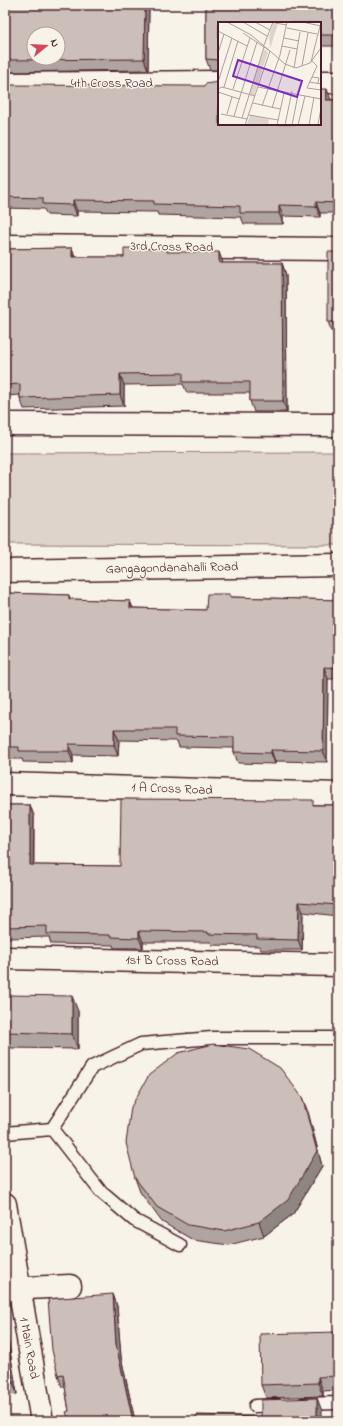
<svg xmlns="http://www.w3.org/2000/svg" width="343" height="1426" viewBox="0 0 343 1426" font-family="'Indie Flower',sans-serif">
<rect width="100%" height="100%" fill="#f7f3e8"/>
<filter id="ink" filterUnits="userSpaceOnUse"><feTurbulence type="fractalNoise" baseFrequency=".025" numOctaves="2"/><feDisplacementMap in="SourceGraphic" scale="8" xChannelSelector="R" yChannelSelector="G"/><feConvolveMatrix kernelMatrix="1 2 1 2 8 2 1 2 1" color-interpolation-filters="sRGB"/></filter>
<g filter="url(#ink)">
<polygon fill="#ded4cc" stroke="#947a7c" points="338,452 338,545 5,544 5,453"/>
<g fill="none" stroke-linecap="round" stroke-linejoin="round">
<g stroke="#4a1f2b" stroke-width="15">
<g id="lane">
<polyline points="52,1129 92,1067 141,1044 212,1038 338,1038"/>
<polyline points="52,1129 101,1192 134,1220 180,1245"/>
<polyline points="5,1133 52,1129"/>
<polyline points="303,1404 338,1403"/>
<polyline points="255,1406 277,1405"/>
</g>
</g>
<g stroke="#4a1f2b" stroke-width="25">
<g id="street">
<polyline points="320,82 338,82"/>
<polyline points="5,84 219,82"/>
<polyline points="5,246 338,249"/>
<polyline points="5,424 338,425"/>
<polyline points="5,784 338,794"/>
<polyline points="5,958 338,965"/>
<polyline points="5,1289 70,1286"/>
</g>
</g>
<g stroke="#4a1f2b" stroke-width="25">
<g id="secondary">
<polyline points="5,571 338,565"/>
<polyline points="5,1204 42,1421"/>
</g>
</g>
<use href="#lane" stroke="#f7f3e8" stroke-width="12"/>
<use href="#street" stroke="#f7f3e8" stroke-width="22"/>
<use href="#secondary" stroke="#f7f3e8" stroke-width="22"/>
</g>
<g fill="#afa49f" stroke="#4a1f2b">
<polygon points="5,5 149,5 148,70 5,72"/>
<polygon points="206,5 338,5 338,46 320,46 320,23 219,23 219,70 210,70 206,59"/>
<polygon points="5,85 338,100 338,213 320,213 320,217 283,216 283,224 244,224 241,217 158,215 157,212 77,211 77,216 47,215 44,209 5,208"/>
<polygon points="72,248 75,257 124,257 168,252 223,263 282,263 286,275 287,412 254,412 250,401 250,393 187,393 183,384 124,385 124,406 24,409 20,398 20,395 5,396 5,249"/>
<polygon points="338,252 338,332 332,332 328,322"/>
<polygon points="5,593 69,595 70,599 130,601 133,608 206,610 231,597 338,600 338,679 328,679 327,762 275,761 275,764 238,763 234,752 234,748 179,747 177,741 119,740 118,756 73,755 73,763 23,762 22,759 5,759"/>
<polygon points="5,805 30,805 34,816 34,865 120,866 315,805 338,805 338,916 303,912 302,950 261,950 259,946 212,945 211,942 143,942 143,948 114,948 113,945 51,944 49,937 5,938"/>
<polygon points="78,1011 78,1049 11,1048 6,1032"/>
<polygon points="308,1112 322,1166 293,1214 264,1236 229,1245 193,1240 162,1222 140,1192 135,1178"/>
<polygon points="113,1294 117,1306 121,1357 135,1421 69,1421 69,1411 65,1387 62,1387 58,1375"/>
<polygon points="5,1321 17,1394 5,1396"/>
<polygon points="338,1332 338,1390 323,1391 323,1396 266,1398 261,1385"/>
</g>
<g fill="#8f8682" stroke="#4a1f2b">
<polygon points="145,5 149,5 148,70 144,59"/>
<polygon points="327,89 331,100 326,100"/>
<polygon points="73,200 77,211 77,216 73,205"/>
<polygon points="316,202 320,213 320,217 316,206"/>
<polygon points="279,205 283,216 283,224 279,213"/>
<polygon points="72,248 76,259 72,257"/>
<polygon points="219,252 223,263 223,275 219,263"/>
<polygon points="282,263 286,275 287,412 283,401"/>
<polygon points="120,374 124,385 124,406 120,395"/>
<polygon points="130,601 134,612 130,608"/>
<polygon points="324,667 328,679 327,762 323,751"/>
<polygon points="114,729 119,740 118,756 114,745"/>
<polygon points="69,744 73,755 73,763 69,751"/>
<polygon points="271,750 275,761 275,764 271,753"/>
<polygon points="30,805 34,816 33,875 30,865"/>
<polygon points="299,902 303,912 302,950 298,940"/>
<polygon points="139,931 143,942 143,948 139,938"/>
<polygon points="72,996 78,1011 78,1049 72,1034"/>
<polygon points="302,1097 308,1112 322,1166 293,1214 264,1236 259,1222"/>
<polygon points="113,1294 117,1306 121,1357 135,1421 133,1421 116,1345"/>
<polygon points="5,1321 17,1394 13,1383 5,1334"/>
<polygon points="318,1377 323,1391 323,1396 318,1383"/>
<polygon points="317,1398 322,1411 322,1421 317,1421"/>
</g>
<g fill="#ccbfb9" stroke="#4a1f2b" fill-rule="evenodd">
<path d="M5 5H145L144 59 5 60ZM34 34H58V58H34Z"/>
<polygon points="206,5 338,5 338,35 320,35 320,23 219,23 219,60 206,59"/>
<polygon points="219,82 219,124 320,124 320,89 327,89 326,100 338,100 338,203 316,202 316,206 279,205 279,213 240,213 240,206 154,204 154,201 73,200 73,205 43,204 43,198 5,197 5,85 205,86 205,84"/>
<polygon points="72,248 72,257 124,257 124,248 167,249 167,252 219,252 219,263 282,263 283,401 250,401 250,382 183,382 183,373 120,374 120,395 20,398 20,384 5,385 5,249"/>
<rect x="328" y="252" width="10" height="70"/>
<polygon points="5,593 69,595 69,599 130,601 130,608 206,610 207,594 230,594 230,597 338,600 338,668 324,667 323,751 271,750 271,753 234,752 234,737 175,736 175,729 114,729 114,745 69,744 69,751 19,751 19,747 5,747"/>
<polygon points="121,799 313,800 313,805 338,805 338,905 299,902 298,940 257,939 257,935 208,934 208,932 139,931 139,938 110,937 110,935 47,934 47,926 5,927 5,805 30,805 30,865 120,866"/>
<polygon points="6,995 72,996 72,1034 6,1032"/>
<polygon points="213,1044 249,1049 280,1068 302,1097 317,1151 288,1200 259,1222 224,1231 188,1225 157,1207 135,1178 126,1143 131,1107 149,1075 178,1053"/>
<polygon points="338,1122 338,1130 337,1125"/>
<polygon points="113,1294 116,1345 133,1421 69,1421 66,1412 69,1411 63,1374 58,1375 52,1350 48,1299"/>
<polygon points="338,1332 338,1376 318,1377 318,1383 261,1385 260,1334"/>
<polygon points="5,1334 13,1383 5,1385"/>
<polygon points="317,1398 317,1421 196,1421 197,1415 261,1417 261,1400"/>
</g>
</g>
<g text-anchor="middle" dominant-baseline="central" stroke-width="3" stroke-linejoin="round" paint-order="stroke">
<g font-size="13" fill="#4a1f2b" stroke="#f7f3e8">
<text x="112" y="83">4th Cross Road</text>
<text transform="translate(172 247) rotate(1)">3rd Cross Road</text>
<text transform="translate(172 568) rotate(-1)">Gangagondanahalli Road</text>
<text transform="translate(172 789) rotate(2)">1 A Cross Road</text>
<text transform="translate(172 961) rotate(1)">1st B Cross Road</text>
<text transform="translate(29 1348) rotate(80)">1 Main Road</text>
</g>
</g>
<g transform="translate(218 22)">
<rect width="103" height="103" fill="#f7f3e8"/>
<path d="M55 1 60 2 52 27 51 15ZM46 27 50 30 36 74 31 72ZM32 93 51 97 50 103 29 102Z" fill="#ded4cc"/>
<path fill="none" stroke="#b29e9c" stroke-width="1" d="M9 0 33 13 52 29 27 103M25 0 49 14M37 0 52 8M84 0 103 4M57 1 69 3M69 6 99 12M0 9 29 24M25 11 52 29M66 16 81 19M46 23 55 0M64 24 79 27M52 29 67 42 78 46 92 41 103 26M0 31 6 12M94 39 99 44 89 66 103 68M93 40 103 0M84 44 90 11M76 46 82 10M94 55 101 56 100 61M0 60 14 16M91 60 103 62M6 65 20 19M40 65 103 77M0 67 4 65 37 74M15 67 32 16M0 70 21 77M35 81 62 87M44 84 62 33 69 0M54 86 72 28M3 92 29 97M9 92 14 75M31 93 60 98M16 94 39 20M24 96 46 25M59 103 66 71M67 103 74 69M74 103 80 73M80 103 87 74M91 103 96 75M100 103 103 86"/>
<path fill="#7b2cbf" fill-opacity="0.15" stroke="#7b2cbf" stroke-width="2" d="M20 38 84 59 79 75 15 54Z"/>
<rect width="103" height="103" fill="none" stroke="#4a1f2b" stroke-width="2"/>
</g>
<rect width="343" height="1426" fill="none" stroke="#f7f3e8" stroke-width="20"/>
<rect x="10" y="10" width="323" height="1406" fill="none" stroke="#4a1f2b" stroke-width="1.5" filter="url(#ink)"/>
<g transform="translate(46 46) rotate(72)"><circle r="19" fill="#f7f3e8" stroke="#b29e9c"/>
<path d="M0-3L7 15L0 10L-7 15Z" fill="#d1495b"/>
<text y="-6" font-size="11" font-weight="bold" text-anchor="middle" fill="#4a1f2b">N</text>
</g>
</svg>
